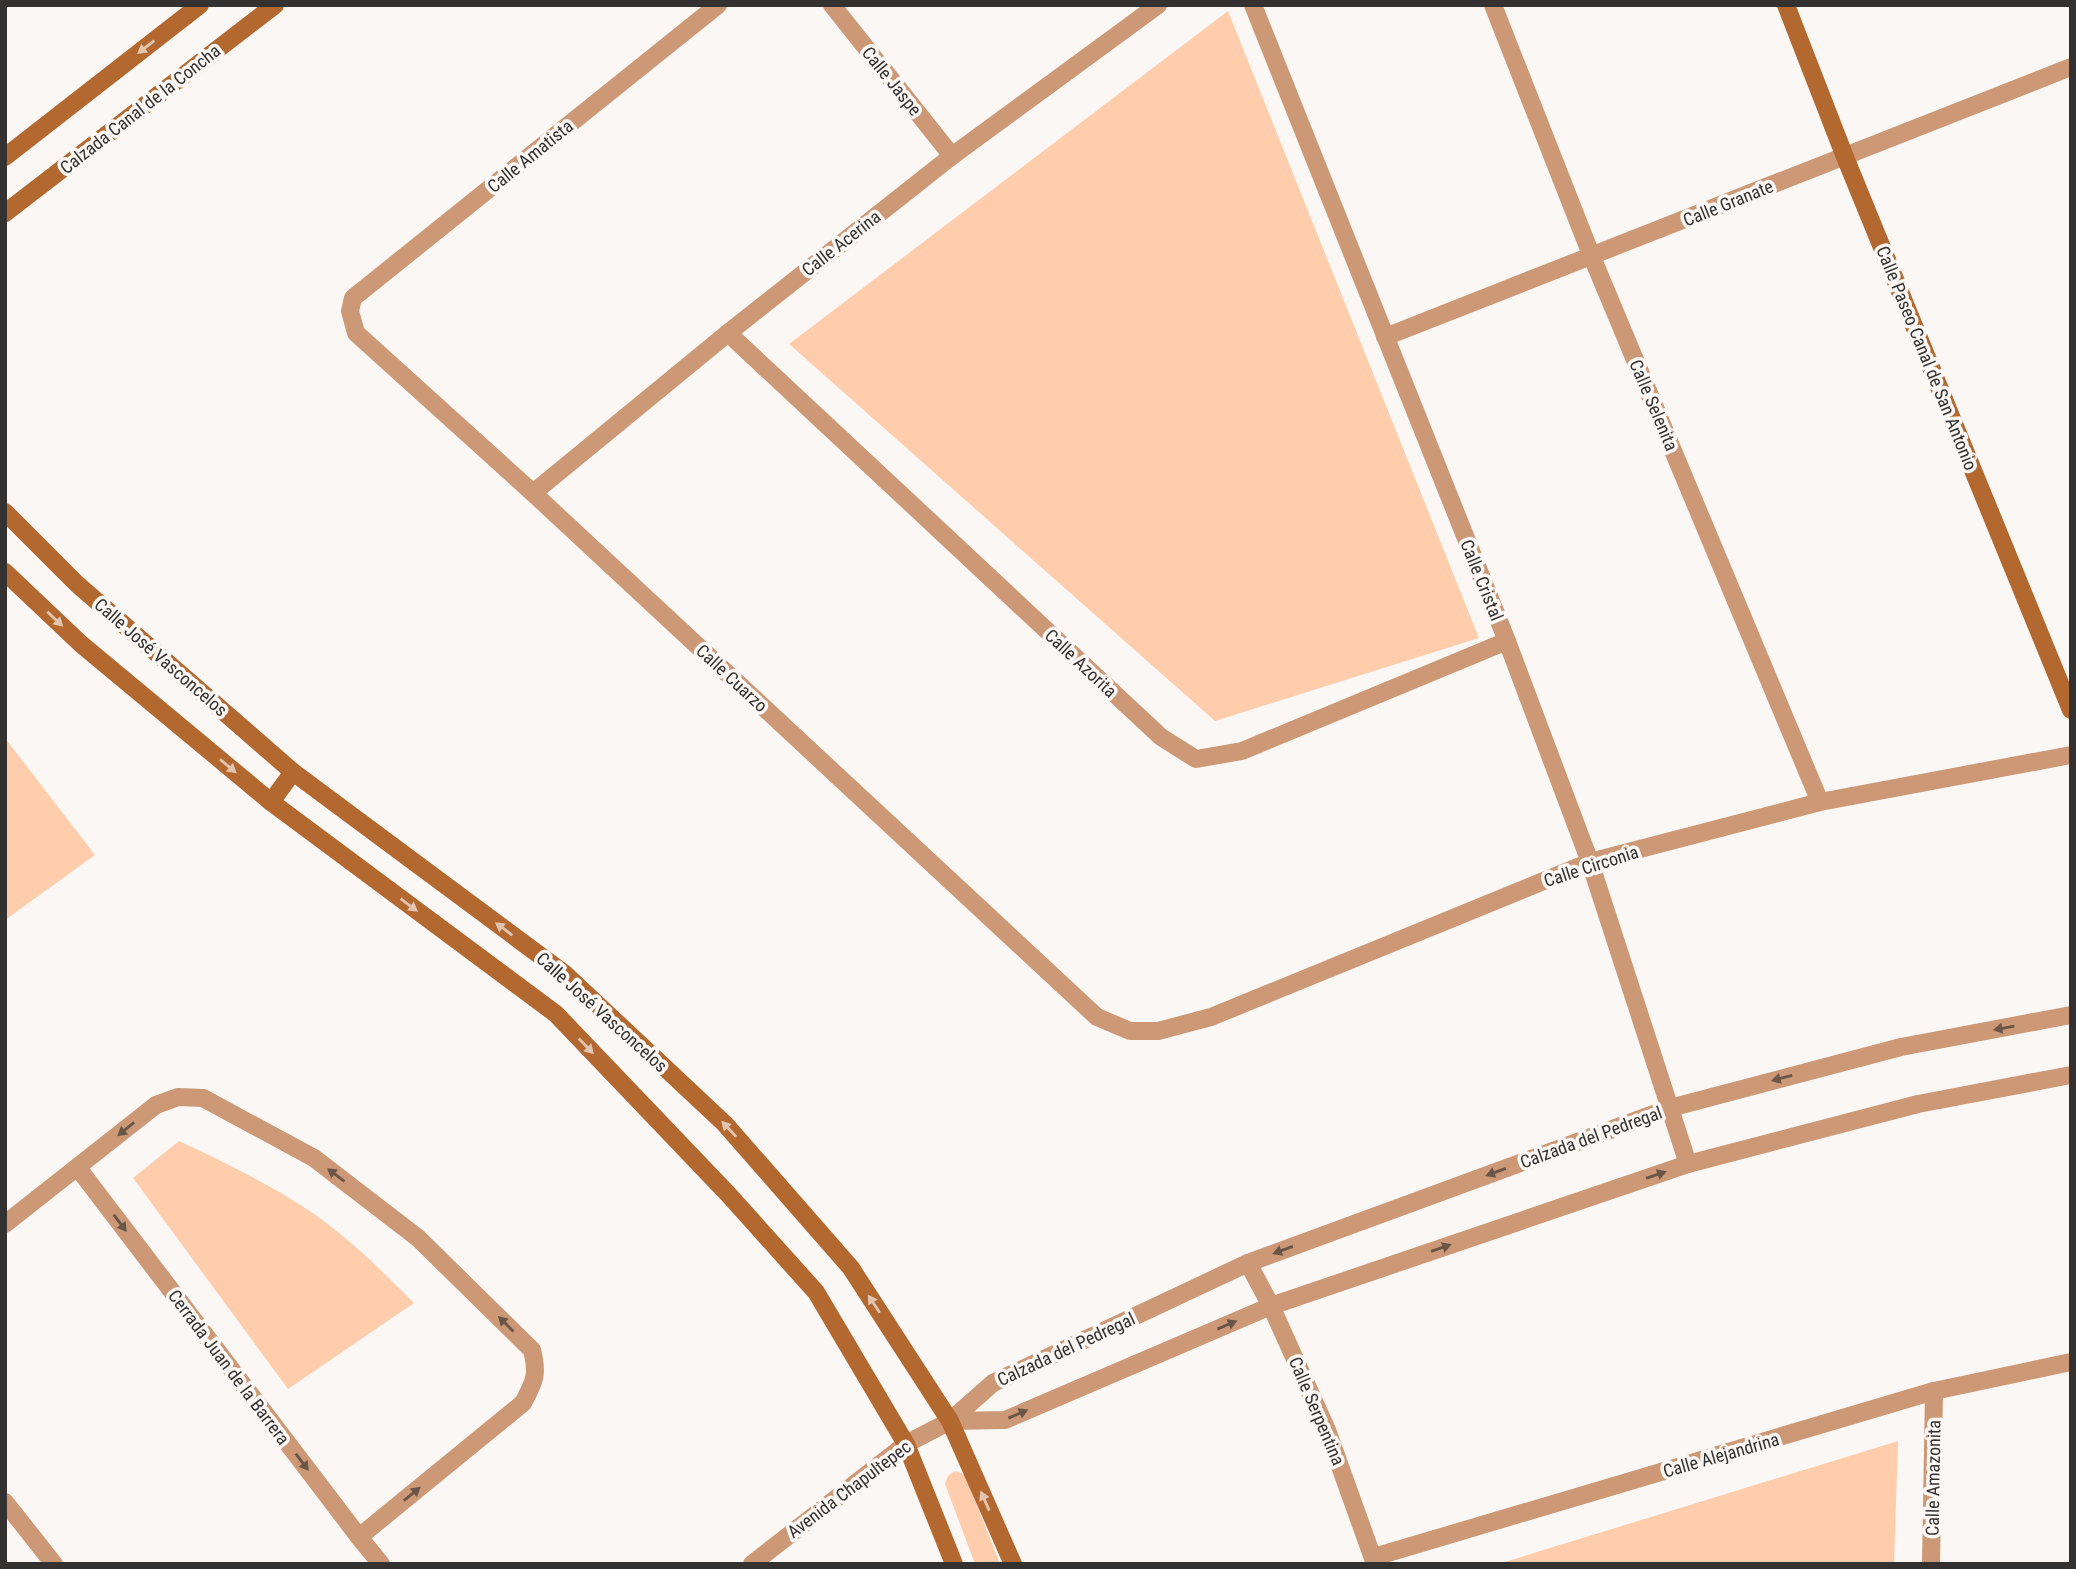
<svg xmlns="http://www.w3.org/2000/svg" width="2076" height="1569" viewBox="0 0 2076 1569" font-family="'Roboto Condensed',sans-serif">
<rect width="100%" height="100%" fill="#fbf7f5"/>
<g fill="#ffcdac">
<polygon points="1228,11 1479,638 1215,721 789,344"/>
<polygon points="5,738 95,855 5,920"/>
<path d="M179 1141C224 1162 267 1183 308 1210 347 1236 381 1270 414 1303L288 1389 133 1178Z"/>
<polygon points="1898,1441 1894,1564 1498,1564"/>
<path d="M956 1471 965 1475 1000 1564H975L945 1484C947 1477 949 1473 956 1471Z"/>
</g>
<g fill="none" stroke-linecap="round" stroke-linejoin="round">
<g stroke="#cc9875" stroke-width="18">
<polyline points="718,5 353,298 350,311 356,333 533,493 1097,1017 1130,1031 1158,1031 1211,1017 1590,862 1820,802 2071,755"/>
<polyline points="832,5 952,156"/>
<polyline points="1253,5 1507,641 1590,862 1688,1164"/>
<polyline points="1493,5 1592,257 1820,802"/>
<polyline points="728,333 1161,737 1196,759 1242,751 1507,641"/>
<polyline points="1385,337 2071,67"/>
<polyline points="533,493 728,333 952,156 1158,5"/>
<polyline points="78,1168 359,1537 381,1564"/>
<path d="M5 1224 156 1105 178 1097 203 1098 314 1158 418 1238 532 1350C538 1374 535 1381 523 1403L359 1537"/>
<polyline points="1248,1263 1271,1306 1327,1430 1375,1564"/>
<polyline points="950,1421 1005,1420 1271,1306 1688,1164 1918,1104 2071,1075"/>
<polyline points="5,1502 54,1564"/>
<polyline points="1374,1557 1934,1391 2071,1362"/>
<polyline points="752,1564 906,1444 950,1421 993,1383 1248,1263 1670,1108 1901,1047 2071,1015"/>
<polyline points="1931,1564 1934,1391"/>
</g>
<g stroke="#b2682f" stroke-width="18">
<polyline points="1786,5 1845,157 2071,710"/>
<polyline points="5,157 200,5"/>
<polyline points="5,213 275,5"/>
<polyline points="5,512 77,584 293,772 565,974 725,1124 851,1268 950,1421 1013,1564"/>
<polyline points="5,572 81,644 271,802 556,1014 728,1194 816,1292 906,1444 954,1564"/>
<polyline points="271,802 293,772"/>
</g>
</g>
<defs><path id="oneway-solid" d="M-6-.8H1V-3.2L6.5 0L1 3.2V.8H-6Z" transform="scale(1.75)"/></defs>
<g fill="#e1c5b0">
<use href="#oneway-solid" transform="translate(146 47) rotate(142)"/>
<use href="#oneway-solid" transform="translate(55 619) rotate(43)"/>
<use href="#oneway-solid" transform="translate(228 766) rotate(40)"/>
<use href="#oneway-solid" transform="translate(409 905) rotate(37)"/>
<use href="#oneway-solid" transform="translate(504 929) rotate(-143)"/>
<use href="#oneway-solid" transform="translate(586 1046) rotate(46)"/>
<use href="#oneway-solid" transform="translate(729 1129) rotate(-133)"/>
<use href="#oneway-solid" transform="translate(874 1304) rotate(-123)"/>
<use href="#oneway-solid" transform="translate(985 1501) rotate(-114)"/>
</g>
<g fill="#695649">
<use href="#oneway-solid" transform="translate(2004 1028) rotate(170)"/>
<use href="#oneway-solid" transform="translate(1782 1078) rotate(165)"/>
<use href="#oneway-solid" transform="translate(126 1129) rotate(141)"/>
<use href="#oneway-solid" transform="translate(1496 1172) rotate(160)"/>
<use href="#oneway-solid" transform="translate(336 1175) rotate(-143)"/>
<use href="#oneway-solid" transform="translate(1656 1175) rotate(-19)"/>
<use href="#oneway-solid" transform="translate(120 1223) rotate(53)"/>
<use href="#oneway-solid" transform="translate(1441 1248) rotate(-19)"/>
<use href="#oneway-solid" transform="translate(1283 1250) rotate(160)"/>
<use href="#oneway-solid" transform="translate(506 1324) rotate(-135)"/>
<use href="#oneway-solid" transform="translate(1227 1325) rotate(-23)"/>
<use href="#oneway-solid" transform="translate(1018 1414) rotate(-23)"/>
<use href="#oneway-solid" transform="translate(302 1462) rotate(53)"/>
<use href="#oneway-solid" transform="translate(412 1494) rotate(-39)"/>
</g>
<g text-anchor="middle" dominant-baseline="central" stroke-width="7" stroke-linejoin="round" paint-order="stroke">
<g font-size="18" fill="#343231" stroke="#fbf7f5">
<text transform="translate(892 81) rotate(51)">Calle Jaspe</text>
<text transform="translate(140 109) rotate(-38)">Calzada Canal de la Concha</text>
<text transform="translate(530 156) rotate(-39)">Calle Amatista</text>
<text transform="translate(1728 203) rotate(-22)">Calle Granate</text>
<text transform="translate(841 243) rotate(-38)">Calle Acerina</text>
<text transform="translate(1927 358) rotate(68)">Calle Paseo Canal de San Antonio</text>
<text transform="translate(1654 405) rotate(67)">Calle Selenita</text>
<text transform="translate(1482 580) rotate(68)">Calle Cristal</text>
<text transform="translate(161 657) rotate(41)">Calle José Vasconcelos</text>
<text transform="translate(1081 663) rotate(43)">Calle Azorita</text>
<text transform="translate(732 678) rotate(43)">Calle Cuarzo</text>
<text transform="translate(1591 866) rotate(-18)">Calle Circonia</text>
<text transform="translate(602 1012) rotate(42)">Calle José Vasconcelos</text>
<text transform="translate(1591 1137) rotate(-20)">Calzada del Pedregal</text>
<text transform="translate(1066 1349) rotate(-25)">Calzada del Pedregal</text>
<text transform="translate(229 1367) rotate(53)">Cerrada Juan de la Barrera</text>
<text transform="translate(1317 1411) rotate(67)">Calle Serpentina</text>
<text transform="translate(1721 1455) rotate(-16)">Calle Alejandrina</text>
<text transform="translate(1933 1478) rotate(-89)">Calle Amazonita</text>
<text transform="translate(849 1489) rotate(-37)">Avenida Chapultepec</text>
</g>
</g>
<rect width="2076" height="1569" fill="none" stroke="#343231" stroke-width="14"/>
</svg>
